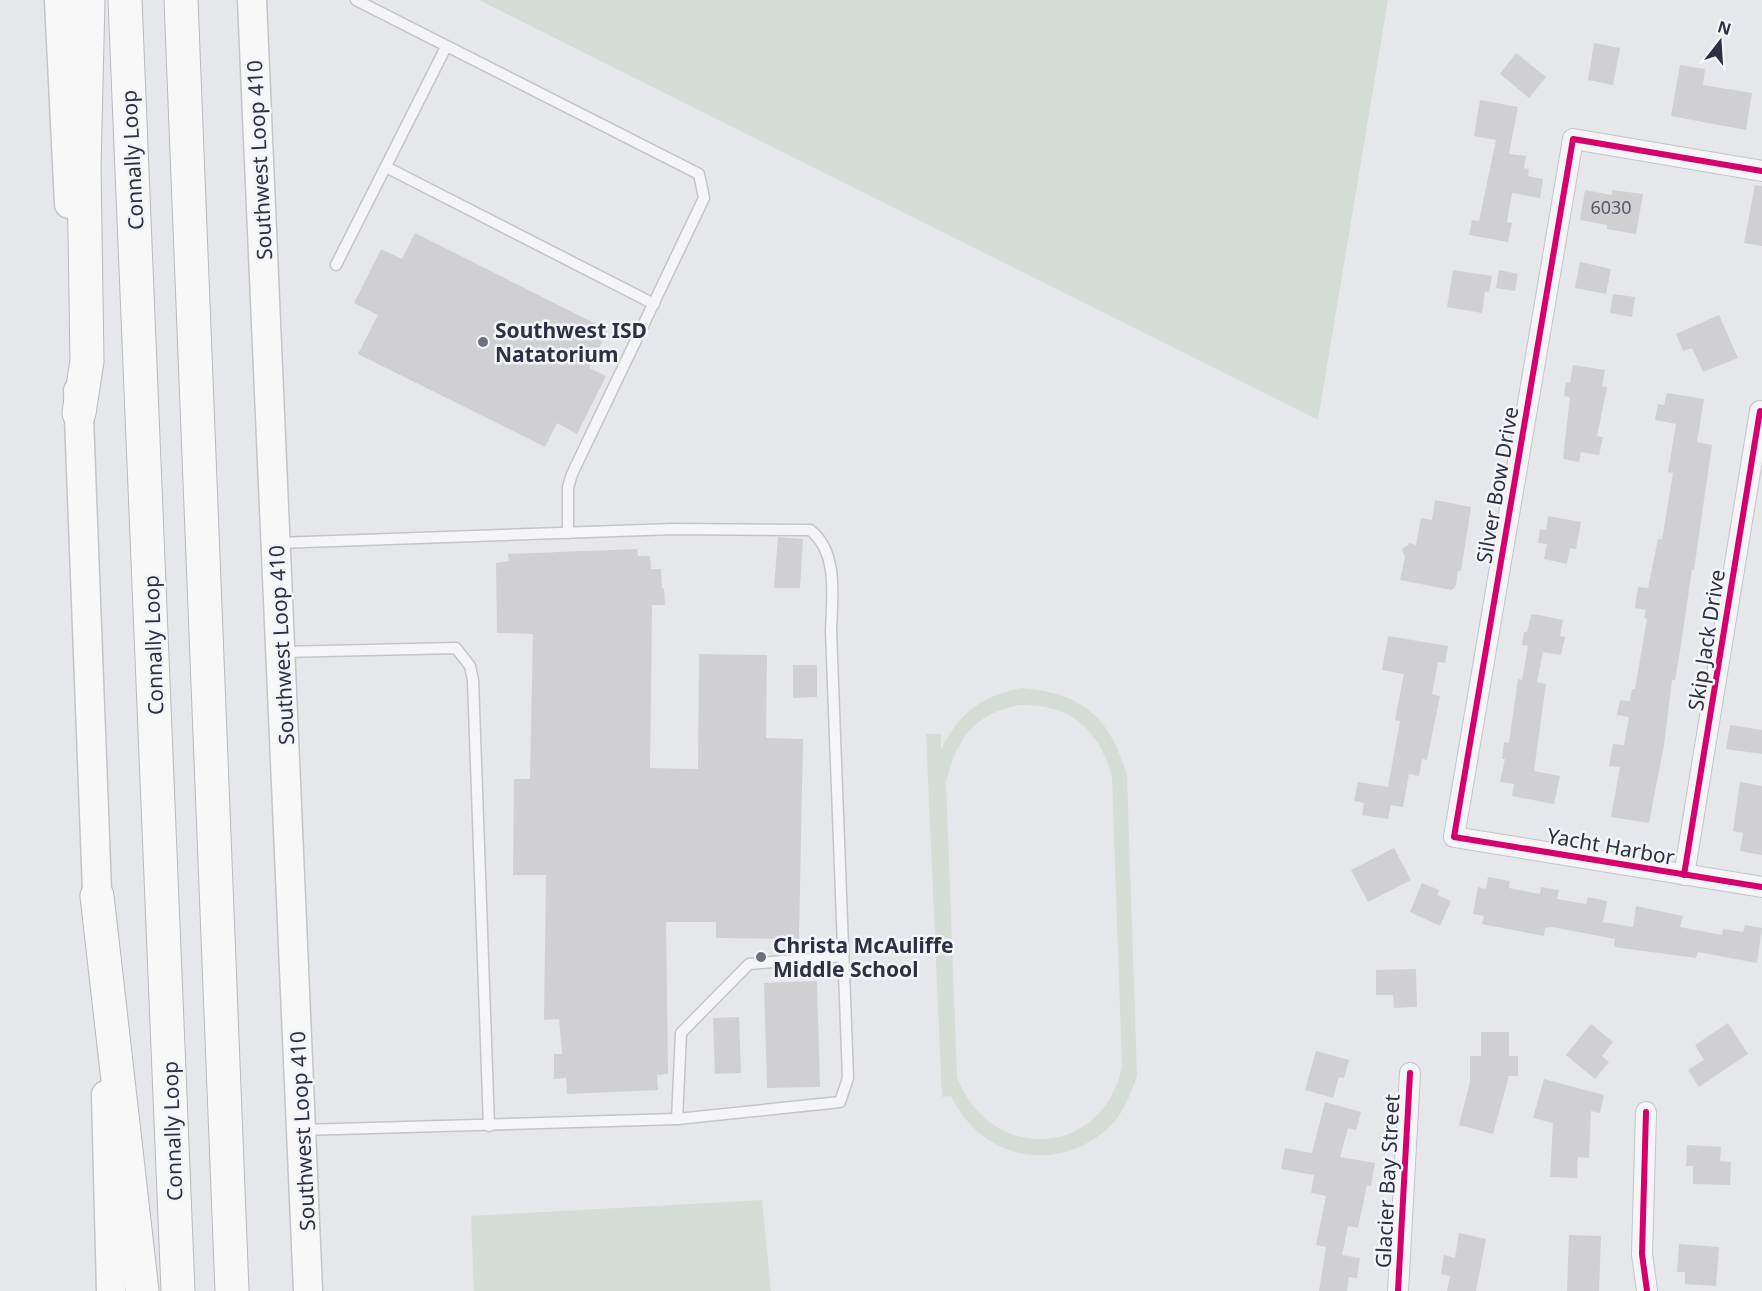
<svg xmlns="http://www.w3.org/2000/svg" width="1762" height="1291" viewBox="0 0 1762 1291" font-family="'Noto Sans',sans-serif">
<rect width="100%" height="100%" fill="#e6e7ea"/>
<g fill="#d5ddd6" fill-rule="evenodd">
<polygon points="479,0 1388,0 1318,420"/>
<path d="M1021 688C1083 693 1110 717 1127 776L1137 1076C1130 1096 1122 1117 1105 1131 1052 1175 980 1157 951 1096L942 1097 926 734H941V750C958 713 982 696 1021 688ZM1019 705C1070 704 1099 728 1112 777L1122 1067C1102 1159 990 1164 957 1077L946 781C958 738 972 715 1019 705Z"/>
<polygon points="762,1200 771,1291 474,1291 471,1216"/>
</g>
<g fill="#d0d0d3">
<polygon points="1594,43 1620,48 1613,85 1588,80"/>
<polygon points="1516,53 1546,77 1529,98 1500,74"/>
<polygon points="1680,65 1705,69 1703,85 1752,93 1746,130 1671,116"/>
<polygon points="1480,100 1518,107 1509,154 1526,156 1524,168 1529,169 1528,176 1543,179 1540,198 1512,193 1507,222 1512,223 1508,242 1469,235 1472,220 1479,221 1496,140 1474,136"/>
<polygon points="1755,185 1762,186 1762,246 1744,243"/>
<polygon points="1585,190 1612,195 1612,190 1643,194 1636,234 1607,229 1607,225 1580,220"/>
<polygon points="415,233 608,330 589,368 606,376 577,434 557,423 545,447 358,354 378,315 354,303 381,249 402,259"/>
<polygon points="1580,262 1611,269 1606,294 1575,288"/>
<polygon points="1453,270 1492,276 1489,292 1485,292 1482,313 1447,307"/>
<polygon points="1499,270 1518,274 1515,291 1496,288"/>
<polygon points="1613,294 1635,297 1632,317 1610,313"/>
<polygon points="1719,315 1738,358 1703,372 1692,348 1683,351 1676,334"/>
<polygon points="1573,365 1605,370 1602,386 1607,387 1597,436 1603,437 1599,455 1581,452 1579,462 1563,459 1570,397 1564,396 1566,382 1570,383"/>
<polygon points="1667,393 1704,399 1697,442 1712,445 1694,570 1692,569 1681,645 1675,680 1672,680 1664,745 1649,823 1611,817 1620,767 1609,766 1613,744 1624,745 1629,717 1617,715 1620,700 1630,701 1632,689 1635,689 1647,619 1644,618 1646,610 1635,608 1638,587 1648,588 1658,539 1662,540 1673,473 1668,472 1676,424 1655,420 1658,404 1664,405"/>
<polygon points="1435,500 1471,507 1461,571 1458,571 1456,585 1452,590 1400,580 1405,557 1402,549 1410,543 1416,545 1421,518 1432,520"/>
<polygon points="1548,516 1581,522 1576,549 1570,548 1567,564 1544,559 1547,544 1538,543 1540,529 1546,530"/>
<polygon points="778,537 803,539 800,588 774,588"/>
<polygon points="637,549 638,556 650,556 651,569 661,569 662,589 664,588 665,605 652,605 650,768 698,769 699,654 767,655 766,738 803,739 799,939 716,938 716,922 666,922 668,1074 657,1075 658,1090 567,1094 566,1078 554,1079 554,1054 562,1054 559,1019 544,1020 546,875 513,875 514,779 530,779 533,634 497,633 496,563 509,561 508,554"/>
<polygon points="1534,614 1563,620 1560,636 1565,637 1561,655 1543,652 1537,682 1546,684 1534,771 1560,776 1554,804 1512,796 1514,784 1500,782 1505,759 1502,759 1504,742 1509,743 1518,679 1522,680 1528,646 1522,645 1524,632 1527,632 1531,615"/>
<polygon points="1388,636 1448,646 1445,663 1438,662 1432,694 1440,696 1427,760 1422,759 1419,776 1409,774 1403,807 1391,805 1388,819 1362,815 1364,803 1354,801 1358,782 1388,787 1400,721 1395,720 1404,674 1382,670"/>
<polygon points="793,665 817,665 817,697 793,698"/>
<polygon points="1730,725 1762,730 1762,754 1726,749"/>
<polygon points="1740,782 1762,786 1762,855 1740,851 1743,833 1733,831"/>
<polygon points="1394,848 1411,880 1368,902 1351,870"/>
<polygon points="1488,877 1510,881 1509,888 1540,894 1541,887 1559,890 1557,899 1586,904 1588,897 1607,901 1603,922 1633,927 1636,906 1683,916 1680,927 1722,935 1723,929 1743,932 1745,925 1762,928 1757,963 1698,952 1696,958 1614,947 1615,939 1552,927 1545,928 1544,936 1482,924 1484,916 1473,914 1478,887 1486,889"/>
<polygon points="1422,883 1439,890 1437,895 1451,901 1440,926 1410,912"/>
<polygon points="1416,969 1417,1007 1394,1008 1393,995 1376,995 1376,970"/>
<polygon points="817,981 820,1087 767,1088 764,983"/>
<polygon points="739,1017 741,1073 715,1074 713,1018"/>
<polygon points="1728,1023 1748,1054 1699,1087 1688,1070 1704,1060 1695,1045"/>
<polygon points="1591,1024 1613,1042 1602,1056 1609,1062 1595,1079 1566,1055"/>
<polygon points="1481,1032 1509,1032 1509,1056 1518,1056 1518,1076 1509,1076 1493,1134 1459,1125 1470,1082 1470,1056 1481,1056"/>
<polygon points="1316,1051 1349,1060 1344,1078 1339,1077 1333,1098 1305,1090"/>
<polygon points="1544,1079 1604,1095 1600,1113 1591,1111 1589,1158 1578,1157 1577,1178 1550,1177 1553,1123 1533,1118"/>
<polygon points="1325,1102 1361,1112 1356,1130 1348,1128 1340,1157 1375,1163 1371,1186 1367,1185 1358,1228 1348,1226 1342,1255 1360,1258 1357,1278 1349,1277 1347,1291 1319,1291 1326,1247 1316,1245 1326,1196 1311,1193 1314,1175 1281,1169 1285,1148 1312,1153"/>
<polygon points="1687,1145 1721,1147 1720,1161 1731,1162 1730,1185 1693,1184 1693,1166 1686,1166"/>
<polygon points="1459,1233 1486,1239 1476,1291 1447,1291 1450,1276 1441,1274 1444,1255 1455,1258"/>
<polygon points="1569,1235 1601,1236 1599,1291 1567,1291"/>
<polygon points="1679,1244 1719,1247 1716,1286 1685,1284 1685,1272 1677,1272"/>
</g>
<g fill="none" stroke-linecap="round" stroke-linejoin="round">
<g stroke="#c4c5c8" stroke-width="13">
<g id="lane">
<polyline points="356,0 699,174 704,198 572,474 568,487 568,533"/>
<polyline points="386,167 654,304"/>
<polyline points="336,265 446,47"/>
<path d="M277 543 674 529 810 530C839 552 832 599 831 631L848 1078 840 1102 677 1119 302 1130"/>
<polyline points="281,652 456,648 470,666 473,680 489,1126"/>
<polyline points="677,1119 681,1033 749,964 842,956"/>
</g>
</g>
<g stroke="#c4c5c8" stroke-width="22">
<g id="street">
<polyline points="1762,171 1573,139 1454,837 1762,887"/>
<polyline points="1684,875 1760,411"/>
<polyline points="1646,1112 1642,1254 1647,1291"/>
<polyline points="1398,1291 1410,1073"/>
</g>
</g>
<g stroke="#c4c5c8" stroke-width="31">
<g id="secondary">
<polyline points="59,0 69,204"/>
<polyline points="252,0 308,1291"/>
<polyline points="78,391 98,917"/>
<polyline points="106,1095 111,1291"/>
</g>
</g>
<g stroke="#b8babe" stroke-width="35">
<g id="highway">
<polyline points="125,0 178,1291"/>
<polyline points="181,0 232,1291"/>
<polyline points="79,413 87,361 84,167 88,0"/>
<polyline points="97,896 142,1291"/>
</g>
</g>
<use href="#lane" stroke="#f5f5f7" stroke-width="10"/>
<use href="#street" stroke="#f5f5f7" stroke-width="20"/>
<use href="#secondary" stroke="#f8f8f8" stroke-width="28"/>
<use href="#highway" stroke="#f8f8f8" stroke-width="33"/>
<g stroke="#f4f5f8" stroke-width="10">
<g id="cycleway">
<polyline points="1762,171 1573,139 1454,837 1762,887"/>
<polyline points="1684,875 1760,411"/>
<polyline points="1646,1112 1642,1254 1647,1291"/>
<polyline points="1398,1291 1410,1073"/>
</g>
</g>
<use href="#cycleway" stroke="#d6006c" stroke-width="6"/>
</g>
<g fill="#6e717d" stroke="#f4f5f8" stroke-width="2">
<circle cx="483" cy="342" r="6"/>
<circle cx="761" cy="957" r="6"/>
</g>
<g text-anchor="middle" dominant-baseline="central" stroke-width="5" stroke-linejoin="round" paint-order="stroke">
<g font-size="18" fill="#565a67">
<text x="1611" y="207">6030</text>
</g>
<g font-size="21" fill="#2d3142" stroke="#f4f5f8">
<text transform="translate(132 160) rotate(-93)">Connally Loop</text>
<text transform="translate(259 160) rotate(-93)">Southwest Loop 410</text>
<text transform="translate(1497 485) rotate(-80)">Silver Bow Drive</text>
<text transform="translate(1706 640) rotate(-81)">Skip Jack Drive</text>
<text transform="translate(153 645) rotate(-92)">Connally Loop</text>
<text transform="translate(281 645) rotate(-93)">Southwest Loop 410</text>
<text transform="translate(1611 846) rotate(10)">Yacht Harbor</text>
<text transform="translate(172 1131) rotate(-92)">Connally Loop</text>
<text transform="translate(302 1131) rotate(-93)">Southwest Loop 410</text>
<text transform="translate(1387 1181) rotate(-87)">Glacier Bay Street</text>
</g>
<g font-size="21" font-weight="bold" fill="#2d3142" stroke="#f4f5f8" text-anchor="start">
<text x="495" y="330">Southwest ISD<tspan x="495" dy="24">Natatorium</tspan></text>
<text x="773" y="945">Christa McAuliffe<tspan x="773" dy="24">Middle School</tspan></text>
</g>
</g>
<g transform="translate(1720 42) rotate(17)" stroke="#f4f5f8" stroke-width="4.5" paint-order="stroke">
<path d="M0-4.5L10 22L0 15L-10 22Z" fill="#2d3142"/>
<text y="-9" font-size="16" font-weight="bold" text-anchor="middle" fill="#2d3142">N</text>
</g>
</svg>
